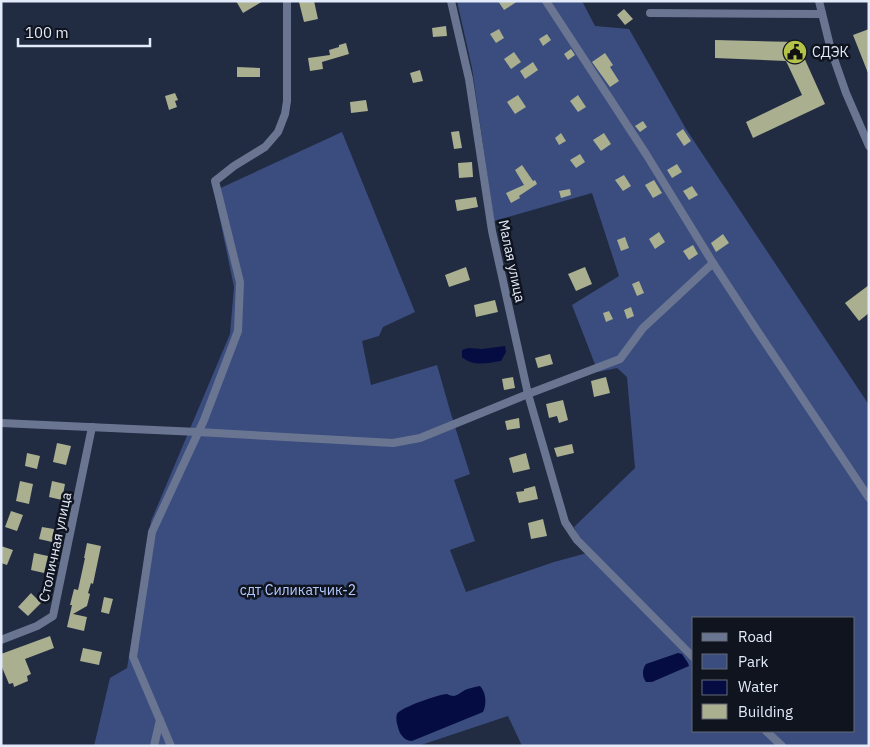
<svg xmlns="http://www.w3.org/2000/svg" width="870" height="747" viewBox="0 0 870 747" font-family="'IBM Plex Sans',sans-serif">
<rect width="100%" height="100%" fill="#212b42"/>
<path fill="#3b4d7f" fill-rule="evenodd" d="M457 1H582L595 26 629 29 686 129 869 405V746H522L508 716 418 746H94L110 678 127 668 151 521 230 334 234 287 214 191 342 132 415 312 383 327 379 336 362 341 371 385 437 365 451 414 470 474 454 480 475 541 450 550 466 592 554 562 587 553 574 527 635 468 627 377 617 368 598 372 572 305 619 276 592 193 494 221 472 68ZM694 618H854V731H694Z"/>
<g fill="#050c42">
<path d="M505 346 506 352 501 361C487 363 474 367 462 357V350L468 348 482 349Z"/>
<path d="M678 653 682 654 688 663 689 666 652 682H646C642 677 642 669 646 664Z"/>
<path d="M480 686C486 692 487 704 483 712L412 741C407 741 403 738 400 733 398 728 395 719 397 714 399 708 440 694 447 694 449 695 452 696 454 696 458 695 461 692 465 690 469 688 475 687 480 686Z"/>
</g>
<g fill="#a9af8f">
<polygon points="236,1 263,1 243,13"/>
<polygon points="304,1 314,1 318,19 304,22 299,2"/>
<polygon points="498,1 518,1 504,10"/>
<polygon points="624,9 633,19 625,25 617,15"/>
<polygon points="446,26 447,36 433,37 432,28"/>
<polygon points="499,29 504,38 496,43 490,34"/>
<polygon points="869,29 869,73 868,73 853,35"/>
<polygon points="547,34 551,40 543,46 539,39"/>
<polygon points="715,40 797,42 825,104 753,138 746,122 802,95 786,61 715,58"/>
<polygon points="346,43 349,54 322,62 323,69 310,71 308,58 330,55 329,50 339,47 339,45"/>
<polygon points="571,49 575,55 568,60 564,54"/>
<polygon points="514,52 521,62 511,69 504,59"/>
<polygon points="605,53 613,65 610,67 619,81 610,87 592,62"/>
<polygon points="533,62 538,70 525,79 520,71"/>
<polygon points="237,67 260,68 260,77 237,77"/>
<polygon points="420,70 423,81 413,83 410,73"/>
<polygon points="175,93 178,100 175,101 177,107 169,110 165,96"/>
<polygon points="518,95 526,107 515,114 507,102"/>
<polygon points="578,95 586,107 578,112 570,101"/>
<polygon points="366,100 368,111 351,113 350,102"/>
<polygon points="643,121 647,127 640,132 635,126"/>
<polygon points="683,129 691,141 684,146 676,134"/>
<polygon points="459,131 462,148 454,149 451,132"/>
<polygon points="561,133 566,141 559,145 555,138"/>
<polygon points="604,133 611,144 601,151 593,140"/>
<polygon points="580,154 585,162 576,168 570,160"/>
<polygon points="472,162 473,177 459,178 458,163"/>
<polygon points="677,164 682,172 672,178 667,170"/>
<polygon points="522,165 533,181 535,180 537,184 519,196 520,198 511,203 506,193 524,185 515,170"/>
<polygon points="624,175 631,186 623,191 615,180"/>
<polygon points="654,180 662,193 653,198 645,185"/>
<polygon points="692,186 698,195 689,200 683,191"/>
<polygon points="570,189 571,195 561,198 559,191"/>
<polygon points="476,197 478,207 457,211 455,200"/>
<polygon points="659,232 665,242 655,249 649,239"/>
<polygon points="723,234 729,243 716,252 711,243"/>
<polygon points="625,237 629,248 621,251 617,240"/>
<polygon points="693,245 698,254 689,260 683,251"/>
<polygon points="466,267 470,280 449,287 445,275"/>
<polygon points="585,267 592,284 576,291 568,274"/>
<polygon points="639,281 644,293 637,296 632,284"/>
<polygon points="869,285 869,313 859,321 845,303"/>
<polygon points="495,300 498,312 476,317 474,305"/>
<polygon points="631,307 634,316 627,319 624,310"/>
<polygon points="609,311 613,319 606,322 603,313"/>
<polygon points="550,354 553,364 538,368 535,358"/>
<polygon points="513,377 515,388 504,390 502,379"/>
<polygon points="606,377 610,393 594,397 591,381"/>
<polygon points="563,400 568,420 559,423 557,416 549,418 546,404"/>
<polygon points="519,418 520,428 507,430 505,421"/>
<polygon points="57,443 71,446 66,465 53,462"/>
<polygon points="572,444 574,453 557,457 554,448"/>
<polygon points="27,453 40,456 37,469 25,466"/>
<polygon points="526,453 530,469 513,473 509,458"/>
<polygon points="20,481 33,484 29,504 16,501"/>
<polygon points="52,481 65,484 62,500 49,497"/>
<polygon points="535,486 538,499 519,503 516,492 524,491 524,489"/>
<polygon points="11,511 23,515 17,531 5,527"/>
<polygon points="543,519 547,536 531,539 528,523"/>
<polygon points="42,527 54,529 52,542 39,539"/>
<polygon points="87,543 101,546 93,584 91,583 88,593 90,594 87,606 73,614 87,617 84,631 67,627 72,605 70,605 74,589 78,590 85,558 84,558"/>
<polygon points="1,546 13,550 7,565 1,563"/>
<polygon points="34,553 48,556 44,573 31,570"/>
<polygon points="31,593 41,603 28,616 18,607"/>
<polygon points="104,597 113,599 109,614 101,612"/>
<polygon points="50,636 54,648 25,659 31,674 27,676 28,681 14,687 13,683 9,684 1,665 1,654"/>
<polygon points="83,648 102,652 99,665 80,661"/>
</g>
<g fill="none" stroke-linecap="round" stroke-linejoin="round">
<g stroke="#6a7691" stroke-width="8">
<polyline points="451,1 469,79 492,231 528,394 565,522 577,540 694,658"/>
<polyline points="546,1 646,154 713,263 756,329 869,498"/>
<polyline points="819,1 831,50 846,93 869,146"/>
<polyline points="650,13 822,14"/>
<polyline points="1,423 198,432 393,443 420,438 528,394 620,359 643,328 713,263"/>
<polyline points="1,640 37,626 53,616 92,427"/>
<polyline points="766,731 782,746"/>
<polyline points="154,746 160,720"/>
<polyline points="171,746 133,657 152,532 204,420 238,331 240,282 215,181 234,166 265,147 278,132 285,114 287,101 287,1"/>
</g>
</g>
<defs>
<g id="civic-disc" transform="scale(1.25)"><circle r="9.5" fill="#b4c24a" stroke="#0f141e"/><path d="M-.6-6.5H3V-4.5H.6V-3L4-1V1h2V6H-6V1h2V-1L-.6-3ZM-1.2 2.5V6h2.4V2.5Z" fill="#111"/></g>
</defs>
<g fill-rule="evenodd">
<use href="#civic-disc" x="795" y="52"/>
</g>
<g text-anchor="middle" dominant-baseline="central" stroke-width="5" stroke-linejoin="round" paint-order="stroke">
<g font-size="14" fill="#e3eafa" stroke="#0f141e" text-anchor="start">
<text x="812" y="52">СДЭК</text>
</g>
<g font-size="14" fill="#e3eafa" stroke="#0f141e">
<text transform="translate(512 261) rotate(78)">Малая улица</text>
<text transform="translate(55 547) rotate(-78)">Столичная улица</text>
</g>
<g font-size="14" fill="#b4caff" stroke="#0f141e">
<text x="298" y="590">сдт Силикатчик-2</text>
</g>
</g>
<rect width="870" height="747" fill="none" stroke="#e3eafa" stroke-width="5"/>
<rect x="692" y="617" width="162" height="115" fill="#0f141e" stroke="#646a76"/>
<rect x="702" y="633" width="25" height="8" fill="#6a7691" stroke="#646a76"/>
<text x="738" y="642" font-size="15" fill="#e3eafa">Road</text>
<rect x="702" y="654" width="25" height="15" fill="#3b4d7f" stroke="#646a76"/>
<text x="738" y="667" font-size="15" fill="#e3eafa">Park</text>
<rect x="702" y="680" width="25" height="15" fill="#050c42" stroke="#646a76"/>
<text x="738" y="692" font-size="15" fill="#e3eafa">Water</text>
<rect x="702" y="704" width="25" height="15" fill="#a9af8f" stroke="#646a76"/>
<text x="738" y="717" font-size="15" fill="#e3eafa">Building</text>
<path d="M18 38v8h132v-8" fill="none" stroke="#e3eafa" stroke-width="2.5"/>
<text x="25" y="38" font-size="15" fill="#e3eafa" stroke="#0f141e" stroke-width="4" paint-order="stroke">100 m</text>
</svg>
